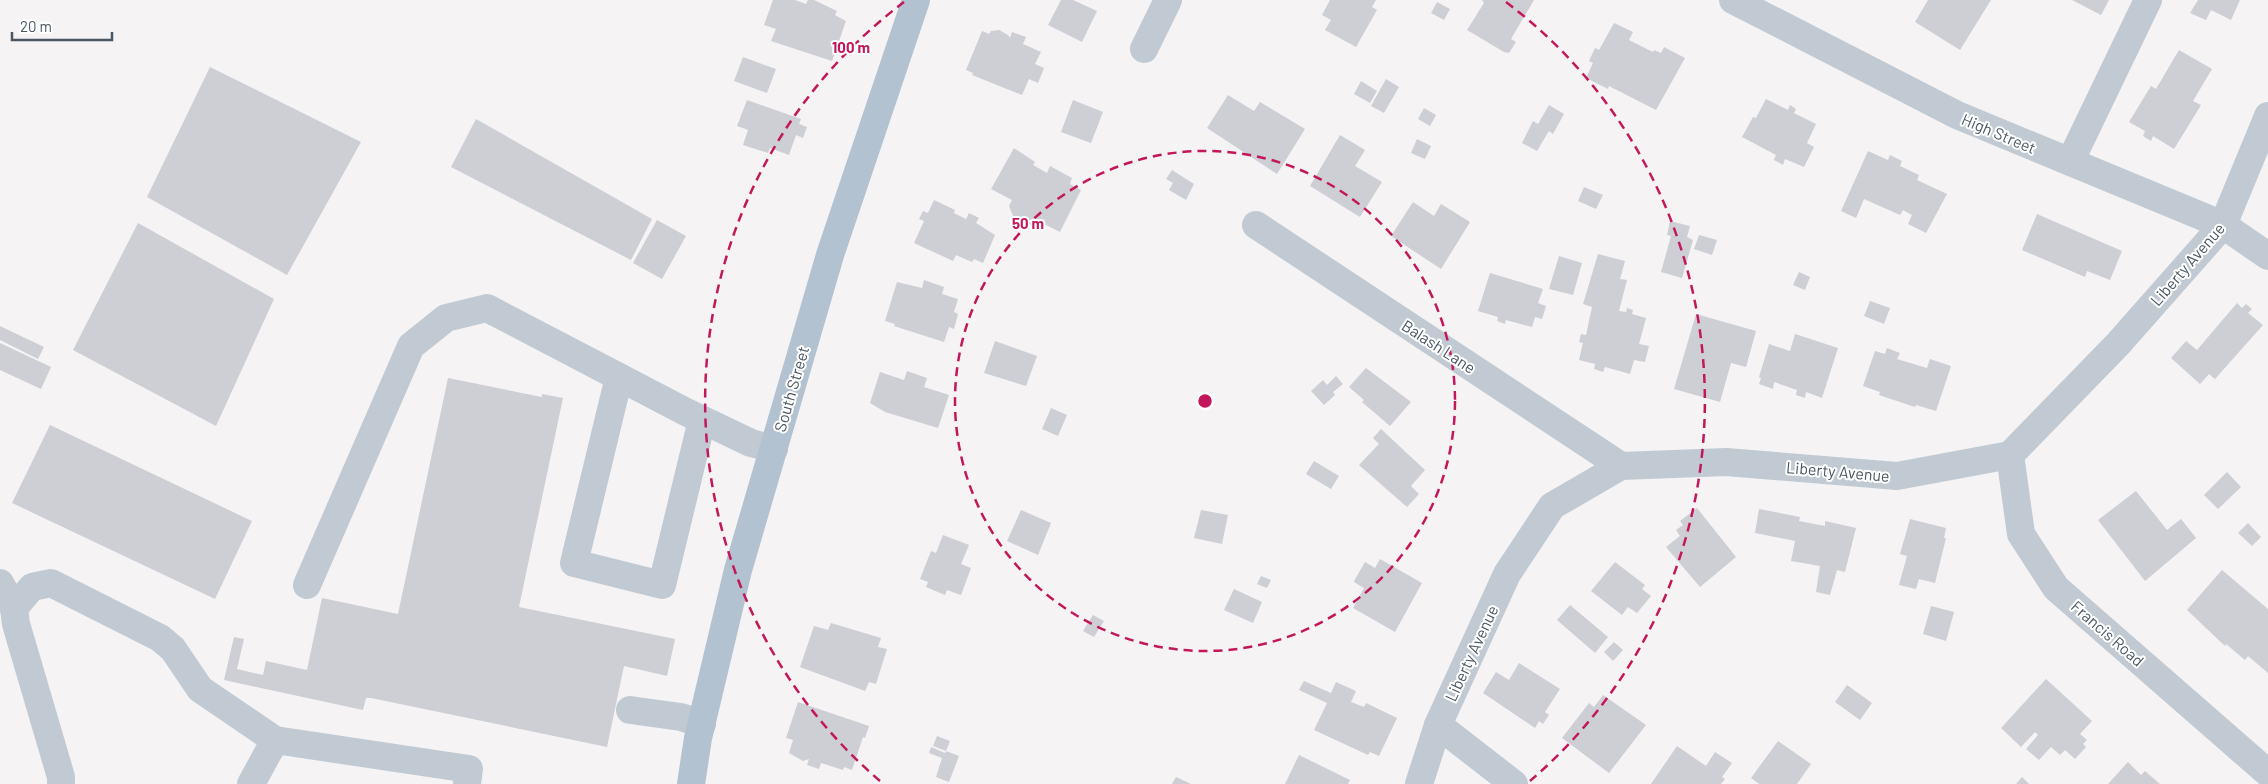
<svg xmlns="http://www.w3.org/2000/svg" width="2268" height="784" viewBox="0 0 2268 784" font-family="Barlow,sans-serif">
<rect width="100%" height="100%" fill="#f5f3f3"/>
<g fill="#cdcfd5">
<polygon points="773,0 795,0 806,4 808,0 814,0 837,11 835,15 846,21 832,61 771,41 776,29 764,25"/>
<polygon points="1061,0 1073,0 1097,11 1082,42 1048,25"/>
<polygon points="1330,0 1376,0 1372,7 1377,10 1356,47 1325,30 1331,20 1322,15"/>
<polygon points="1482,0 1534,0 1511,39 1516,42 1509,53 1504,52 1467,30 1484,3"/>
<polygon points="1928,0 1991,0 1960,50 1915,22"/>
<polygon points="2072,0 2109,0 2101,15"/>
<polygon points="2198,0 2240,0 2231,20 2211,10 2206,20 2190,13"/>
<polygon points="1437,2 1450,9 1444,20 1431,13"/>
<polygon points="1614,23 1633,32 1629,40 1653,52 1654,50 1661,53 1664,47 1685,58 1656,110 1609,86 1608,89 1586,78 1593,63 1589,61 1595,48 1599,50"/>
<polygon points="999,30 1008,35 1010,38 1012,32 1026,37 1023,44 1041,52 1035,64 1044,68 1038,83 1029,79 1022,95 972,75 973,73 966,70 982,31 989,34 991,31"/>
<polygon points="2179,50 2212,69 2193,101 2201,105 2174,149 2153,136 2151,141 2143,136 2145,131 2129,122 2151,86 2156,89"/>
<polygon points="743,57 776,69 767,93 734,81"/>
<polygon points="210,67 361,142 287,275 147,197"/>
<polygon points="1386,79 1399,87 1384,113 1371,106"/>
<polygon points="1361,81 1377,91 1370,103 1354,94"/>
<polygon points="1228,95 1254,111 1260,102 1305,129 1277,174 1207,128"/>
<polygon points="1766,99 1788,110 1790,105 1796,109 1794,113 1816,124 1807,143 1814,147 1804,167 1785,159 1783,165 1774,160 1776,155 1742,137 1753,117 1756,118"/>
<polygon points="747,100 801,119 799,124 807,127 803,138 796,135 789,155 770,148 768,153 743,145 748,130 737,126"/>
<polygon points="1073,100 1103,112 1091,143 1061,132"/>
<polygon points="1549,105 1564,114 1553,134 1549,131 1537,151 1522,143 1533,121 1538,124"/>
<polygon points="1424,108 1436,115 1430,126 1418,119"/>
<polygon points="476,119 652,219 631,260 451,167"/>
<polygon points="1340,135 1365,150 1355,166 1382,182 1360,217 1310,186"/>
<polygon points="1417,139 1431,146 1425,159 1411,153"/>
<polygon points="1014,148 1035,162 1033,165 1047,173 1050,166 1072,178 1070,184 1081,190 1060,232 1034,219 1025,222 1013,216 1009,206 1012,200 991,189"/>
<polygon points="1868,151 1888,160 1890,155 1902,161 1900,166 1919,175 1917,180 1947,194 1926,233 1908,224 1912,215 1903,210 1900,215 1864,199 1856,218 1841,211"/>
<polygon points="1172,170 1194,184 1186,200 1169,190 1173,183 1166,179"/>
<polygon points="1584,187 1603,195 1596,209 1578,201"/>
<polygon points="934,200 955,210 954,213 966,219 969,213 979,218 976,223 995,235 983,263 974,259 972,262 956,255 953,261 914,243 924,221 919,219 923,211 928,213"/>
<polygon points="1413,202 1434,216 1441,204 1470,222 1441,269 1391,236"/>
<polygon points="2037,214 2122,251 2110,280 2087,271 2085,277 2022,250"/>
<polygon points="657,220 686,236 662,279 633,263"/>
<polygon points="1670,221 1690,226 1687,237 1693,240 1682,278 1661,272 1671,236 1667,235"/>
<polygon points="138,223 274,299 216,426 73,350"/>
<polygon points="1699,235 1717,240 1712,255 1694,249"/>
<polygon points="1598,254 1625,261 1620,279 1627,280 1619,311 1626,312 1627,308 1633,310 1632,314 1646,318 1639,344 1649,346 1645,362 1634,360 1630,374 1605,367 1603,372 1594,369 1595,364 1579,360 1583,343 1579,342 1581,334 1586,335 1592,307 1583,304"/>
<polygon points="1559,256 1582,263 1573,295 1549,289"/>
<polygon points="1799,272 1810,277 1805,290 1793,285"/>
<polygon points="1490,273 1543,289 1538,303 1546,306 1542,319 1535,317 1532,327 1506,320 1505,324 1497,321 1498,317 1478,311"/>
<polygon points="924,280 944,287 942,294 958,299 954,312 958,314 954,329 949,327 944,342 894,326 895,324 885,321 897,282 922,288"/>
<polygon points="1870,301 1890,308 1884,324 1864,316"/>
<polygon points="2237,303 2242,308 2246,304 2252,309 2248,313 2263,325 2215,379 2209,374 2200,384 2171,358 2186,341 2197,350"/>
<polygon points="1696,314 1756,331 1746,367 1731,363 1720,402 1674,389"/>
<polygon points="0,326 44,347 38,359 0,340"/>
<polygon points="1795,334 1838,348 1822,398 1806,392 1805,398 1796,395 1797,390 1774,382 1773,389 1759,384 1761,378 1759,377 1769,344 1790,351"/>
<polygon points="995,341 1037,356 1026,386 984,373"/>
<polygon points="0,343 51,367 41,389 0,370"/>
<polygon points="1887,348 1900,353 1897,359 1927,368 1930,359 1951,366 1936,411 1916,405 1915,407 1879,395 1880,392 1863,386 1875,351 1885,354"/>
<polygon points="1366,368 1411,402 1390,426 1362,402 1364,400 1349,387"/>
<polygon points="907,371 927,378 924,387 949,395 938,428 885,412 870,403 880,372 904,380"/>
<polygon points="1336,376 1343,384 1333,392 1335,395 1324,405 1311,391 1323,380 1327,385"/>
<polygon points="448,378 542,397 542,394 563,398 519,607 675,639 667,676 624,666 607,747 371,698 366,698 363,710 224,680 234,637 244,639 237,669 263,675 266,661 307,670 322,598 398,614"/>
<polygon points="1051,408 1067,415 1058,436 1042,429"/>
<polygon points="50,425 252,521 215,599 12,503"/>
<polygon points="1381,429 1425,470 1411,486 1419,494 1407,507 1359,465 1379,444 1373,438"/>
<polygon points="1314,461 1339,476 1331,489 1306,474"/>
<polygon points="2227,472 2241,487 2218,509 2204,495"/>
<polygon points="2136,491 2167,530 2181,519 2196,538 2145,581 2098,520"/>
<polygon points="1697,508 1736,557 1700,587 1666,547 1680,536 1676,530 1683,525 1680,521"/>
<polygon points="1759,509 1800,517 1799,521 1825,526 1825,521 1856,528 1845,572 1837,570 1830,595 1816,592 1820,566 1791,561 1795,541 1755,533"/>
<polygon points="1021,510 1051,523 1038,555 1007,541"/>
<polygon points="1201,510 1228,515 1222,544 1194,538"/>
<polygon points="1910,519 1946,528 1944,538 1946,538 1935,583 1919,579 1916,589 1899,585 1907,556 1900,554"/>
<polygon points="2248,523 2261,537 2252,546 2238,533"/>
<polygon points="943,535 969,545 961,564 971,568 961,595 947,590 945,595 926,587 928,582 920,579 931,551 936,553"/>
<polygon points="1380,559 1422,583 1395,632 1353,608 1364,588 1354,582 1354,581 1365,562 1375,568"/>
<polygon points="1615,562 1645,585 1642,589 1651,596 1637,613 1628,607 1622,615 1591,591"/>
<polygon points="2222,570 2268,609 2268,673 2248,656 2245,660 2226,644 2225,646 2187,610"/>
<polygon points="1261,576 1271,580 1267,588 1257,584"/>
<polygon points="1234,589 1262,602 1253,623 1224,610"/>
<polygon points="1570,605 1608,637 1595,653 1557,620"/>
<polygon points="1931,606 1954,612 1946,641 1923,634"/>
<polygon points="1093,615 1104,621 1094,637 1083,631"/>
<polygon points="831,623 881,638 878,647 887,649 876,684 869,682 865,691 800,667 814,626 828,630"/>
<polygon points="1614,642 1623,650 1613,661 1604,652"/>
<polygon points="1519,663 1560,689 1545,712 1549,715 1543,724 1539,721 1535,728 1483,693 1496,672 1509,680"/>
<polygon points="2046,679 2092,721 2080,734 2087,740 2083,744 2086,747 2075,759 2065,750 2060,755 2051,747 2039,760 2026,749 2038,735 2035,732 2021,747 2001,728"/>
<polygon points="1304,681 1331,693 1336,682 1356,691 1351,702 1364,707 1366,703 1397,718 1379,756 1370,752 1368,755 1314,730 1327,703 1299,690"/>
<polygon points="1847,685 1872,703 1860,720 1835,702"/>
<polygon points="1603,695 1646,725 1609,773 1562,738 1589,703 1594,707"/>
<polygon points="798,702 869,726 865,738 863,737 852,770 844,767 843,770 821,763 819,769 807,765 809,759 803,761 789,753 793,740 786,738"/>
<polygon points="937,736 950,741 946,751 959,756 949,782 936,777 942,758 929,753 931,747 945,753 946,751 933,746"/>
<polygon points="1778,741 1811,764 1797,784 1759,784 1751,778"/>
<polygon points="1677,746 1706,766 1715,752 1732,763 1722,777 1725,779 1721,784 1651,784"/>
<polygon points="1299,755 1350,780 1348,784 1285,784"/>
<polygon points="2128,762 2141,775 2145,771 2160,784 2108,784"/>
<polygon points="1176,777 1191,784 1172,784"/>
<polygon points="2022,777 2029,784 2016,784"/>
</g>
<g fill="none" stroke-linecap="round" stroke-linejoin="round">
<g stroke="#c1cad2" stroke-width="28">
<polyline points="1733,0 1957,115 2223,225 2268,256"/>
<polyline points="1144,49 1168,0"/>
<polyline points="2070,162 2148,0"/>
<polyline points="1256,225 1621,466"/>
<polyline points="619,377 574,563 662,585 702,420"/>
<polyline points="2010,455 2021,534 2056,588 2268,773"/>
<polyline points="0,583 14,608"/>
<polyline points="307,585 411,346 446,318 487,308 686,412 751,443 774,449"/>
<polyline points="630,710 681,717 702,724"/>
<polyline points="1438,725 1514,784"/>
<polyline points="61,784 61,777 16,624 14,608 32,587 51,583 160,638 173,649 200,689 275,740"/>
<polyline points="251,784 275,740 469,769 467,784"/>
<polyline points="1419,784 1438,725 1507,574 1552,506 1621,466 1726,462 1897,476 2010,455 2118,344 2223,225 2268,116"/>
</g>
<polyline stroke="#b3c2d1" stroke-width="28" points="691,784 698,738 738,570 830,255 916,0"/>
</g>
<g fill="none" stroke="#c2185b" stroke-width="2.5" stroke-dasharray="9 6">
<circle cx="1205" cy="401" r="250"/>
<path d="M880 781A500 500 0 0 1 904 2M1506 2A500 500 0 0 1 1530 781"/>
</g>
<g text-anchor="middle" dominant-baseline="central" stroke-width="4" stroke-linejoin="round" paint-order="stroke">
<g font-size="16" fill="#4a5661" stroke="#fff">
<text transform="translate(1999 133) rotate(23)">High Street</text>
<text transform="translate(2187 264) rotate(-49)">Liberty Avenue</text>
<text transform="translate(1439 346) rotate(33)">Balash Lane</text>
<text transform="translate(791 389) rotate(-74)">South Street</text>
<text transform="translate(1838 471) rotate(5)">Liberty Avenue</text>
<text transform="translate(2108 633) rotate(41)">Francis Road</text>
<text transform="translate(1471 653) rotate(-65)">Liberty Avenue</text>
</g>
</g>
<circle cx="1205" cy="401" r="8" fill="#c2185b" stroke="#fff" stroke-width="2.5"/>
<g font-size="15" text-anchor="middle" font-weight="bold" fill="#c2185b" stroke="#fff" stroke-width="4" stroke-linejoin="round" paint-order="stroke">
<text x="851" y="53">100 m</text>
<text x="1028" y="229">50 m</text>
</g>
<path d="M12 32v8h100v-8" fill="none" stroke="#4a5661" stroke-width="2.5"/>
<text x="20" y="32" font-size="15" fill="#4a5661" stroke="#ffffff" stroke-width="4" paint-order="stroke">20 m</text>
</svg>
